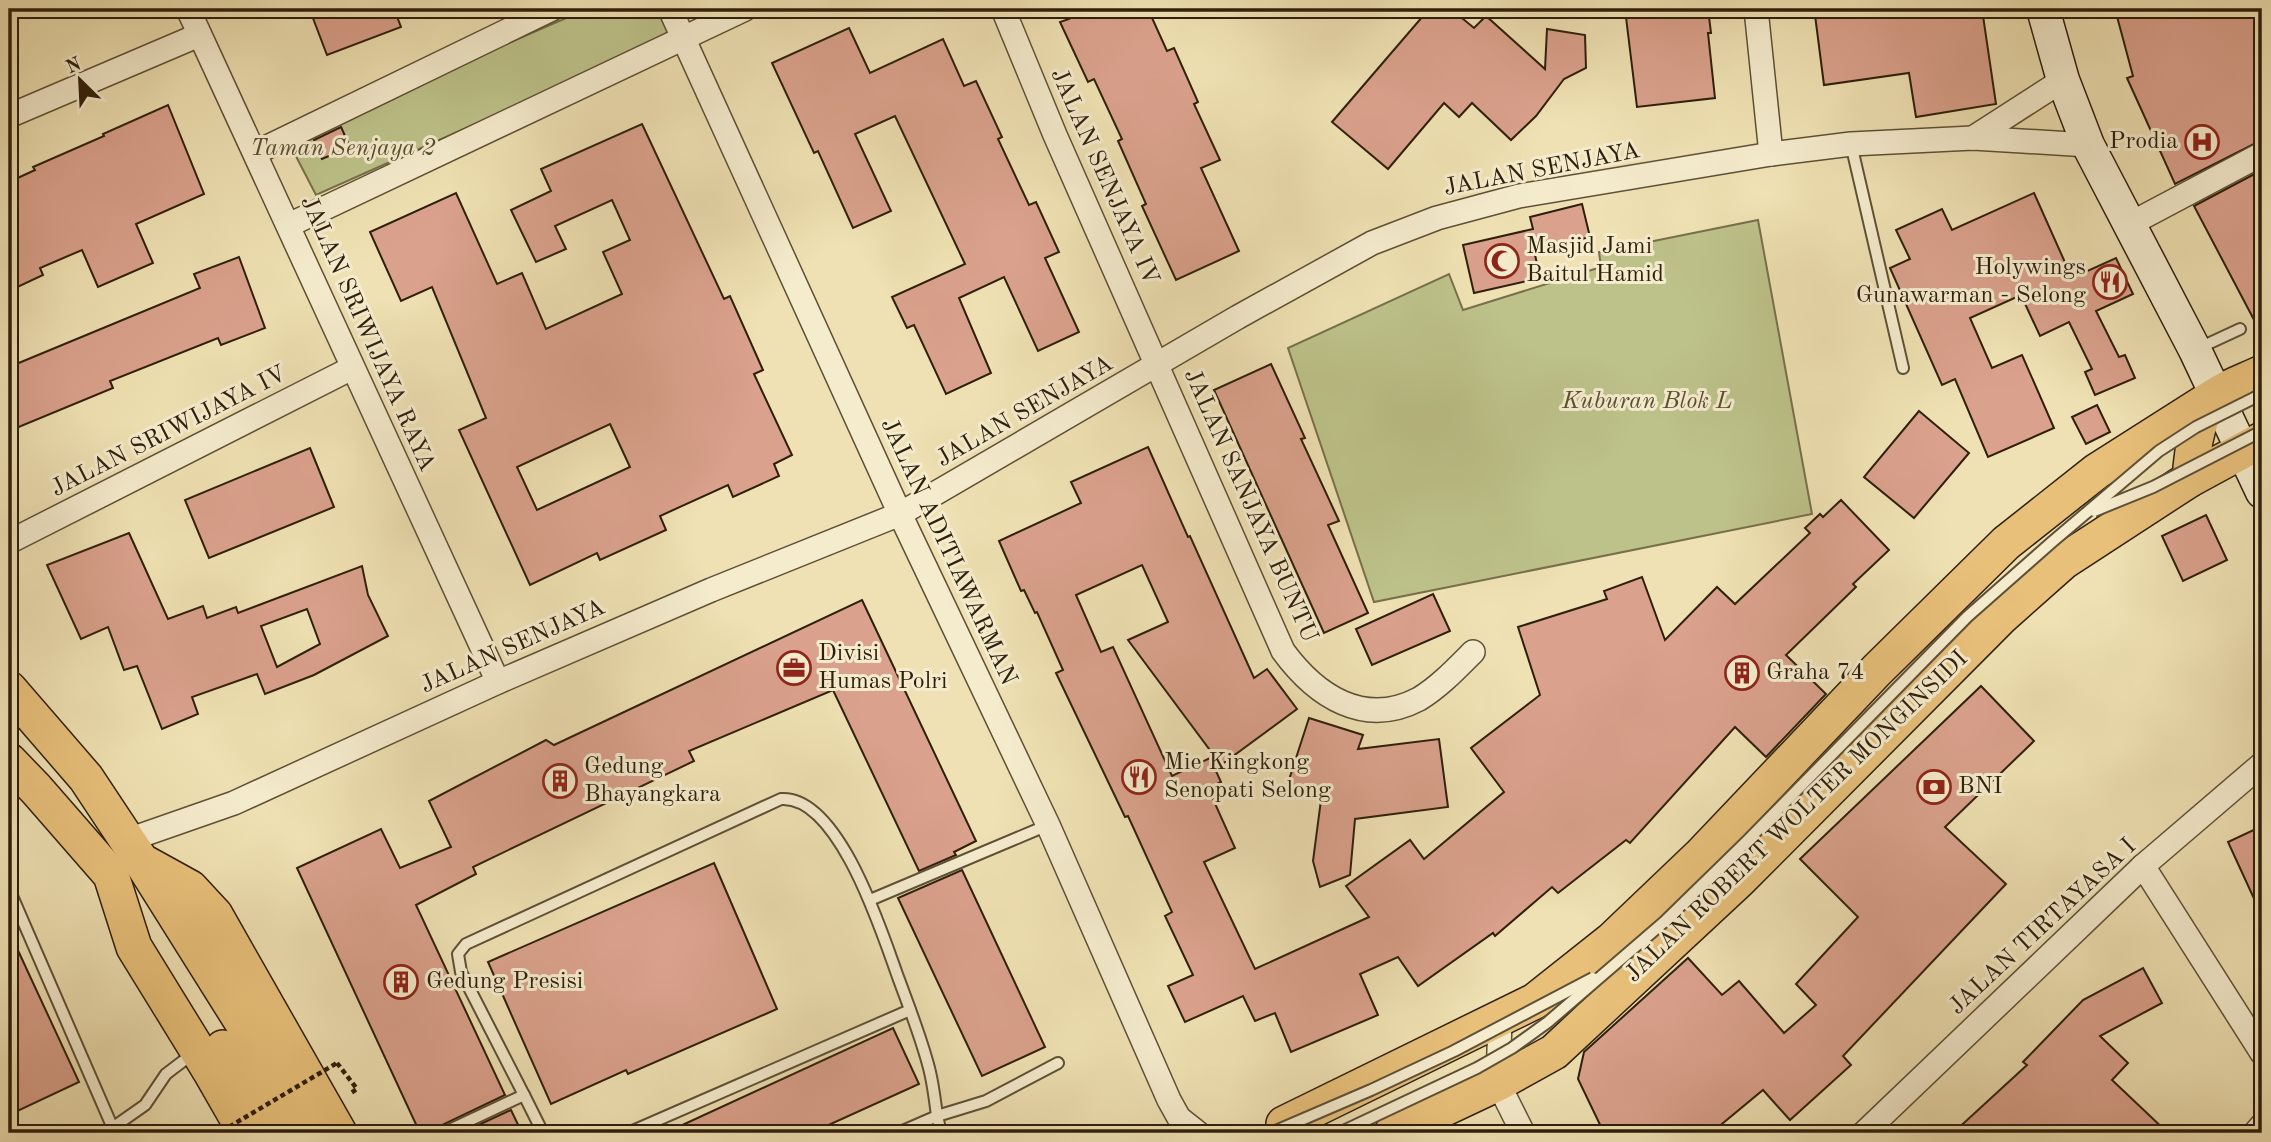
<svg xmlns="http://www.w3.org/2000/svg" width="2271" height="1142" viewBox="0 0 2271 1142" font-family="'Old Standard TT',serif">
<rect width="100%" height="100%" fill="#efe1b3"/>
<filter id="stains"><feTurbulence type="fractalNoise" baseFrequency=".00286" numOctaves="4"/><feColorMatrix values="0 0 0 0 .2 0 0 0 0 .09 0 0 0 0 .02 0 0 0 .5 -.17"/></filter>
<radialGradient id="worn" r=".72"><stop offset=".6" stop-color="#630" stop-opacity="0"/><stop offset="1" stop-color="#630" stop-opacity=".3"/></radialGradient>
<g fill="#bdc28a" stroke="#76704b" stroke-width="2">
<polygon points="587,9 664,9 674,35 316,195 287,139"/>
<polygon points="1758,220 1812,514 1374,602 1288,348 1449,274 1463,310 1601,267 1599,252"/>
</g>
<g fill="#daa18c" stroke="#2e1f0c" stroke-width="2" fill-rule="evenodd">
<polygon points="324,9 394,9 401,27 327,55 311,13"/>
<polygon points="1064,9 1148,9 1167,51 1174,48 1198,102 1194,104 1220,160 1201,168 1239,251 1176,280 1142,206 1146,204 1118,141 1122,139 1094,79 1088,82 1060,22 1069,19"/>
<polygon points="1429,9 1451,9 1474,28 1486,16 1545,69 1547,29 1585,35 1586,68 1564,79 1536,116 1511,140 1472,103 1459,117 1444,103 1388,169 1332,122"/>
<polygon points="1625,9 1708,9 1711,33 1708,33 1715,98 1637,107"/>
<polygon points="1859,9 1982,9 1996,104 1916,117 1909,73 1824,85 1815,15"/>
<polygon points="2115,9 2262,9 2262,140 2175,184 2127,78 2133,76"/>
<polygon points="849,28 870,73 943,39 964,86 976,81 1002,137 998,139 1029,205 1036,202 1059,252 1045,258 1079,332 1038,351 1004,277 959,298 991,373 946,394 914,325 907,328 892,297 965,264 895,116 855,134 891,211 853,228 818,151 814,153 772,63"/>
<polygon points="168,105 204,194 136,224 153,263 98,287 82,250 40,268 43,275 9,291 9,182 35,170 33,167 104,136 103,134"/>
<path d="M642 124 724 299 730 296 763 370 754 374 792 455 774 464 779 476 733 497 728 485 660 516 666 530 600 560 597 553 530 585 459 430 486 418 432 287 401 301 370 232 456 193 497 284 522 273 546 329 622 294 603 252 630 240 612 200 555 226 566 249 536 262 511 210 551 191 541 169ZM610 424 630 467 537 510 517 467Z"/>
<polygon points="341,127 350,147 322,159 314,140"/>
<polygon points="2262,170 2262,335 2194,206"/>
<polygon points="2034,193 2072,278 2116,258 2133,294 2096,311 2119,357 2125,355 2135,378 2095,395 2085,372 2092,369 2069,322 2040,336 2021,295 1970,318 1992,368 2022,355 2054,428 1988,457 1955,379 1942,385 1890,268 1910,259 1896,230 1942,209 1952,230"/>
<polygon points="1582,204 1590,237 1534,250 1540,278 1474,293 1463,245 1533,229 1530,217"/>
<polygon points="239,257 265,328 221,345 218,338 110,381 113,388 9,431 9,367 200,288 194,274"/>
<polygon points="1271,364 1305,438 1301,439 1339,521 1328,525 1368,613 1324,633 1214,390"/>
<polygon points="2097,405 2110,432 2086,444 2072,417"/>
<polygon points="1919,411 1969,453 1914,518 1864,477"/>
<polygon points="1148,447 1188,537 1190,536 1254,678 1267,669 1297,709 1221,765 1128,640 1168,622 1142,565 1076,595 1101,652 1113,647 1172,776 1210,758 1221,782 1208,788 1235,848 1204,862 1255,969 1369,917 1346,886 1410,840 1424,859 1504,792 1471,748 1540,695 1518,627 1607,599 1604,591 1642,577 1665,640 1717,587 1735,604 1810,533 1805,528 1820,514 1823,517 1841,500 1889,550 1853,584 1856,587 1786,655 1826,694 1766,757 1735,727 1630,843 1626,840 1558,893 1552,887 1495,936 1493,933 1418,986 1398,957 1360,974 1378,1015 1291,1052 1275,1013 1255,1021 1243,996 1185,1022 1168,986 1193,975 1165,916 1172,912 1128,816 1125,817 1056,673 1063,670 1037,612 1035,613 1024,590 1021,591 999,541 1081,503 1071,482"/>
<polygon points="310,448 334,507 209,558 185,500"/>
<polygon points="2206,515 2227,560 2183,581 2162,536"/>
<path d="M129 533 168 619 203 606 207 618 236 607 238 613 362 566 368 595 388 636 314 675 265 694 257 674 192 697 198 714 162 729 137 666 124 670 108 627 81 639 47 565ZM307 609 320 644 277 667 261 626Z"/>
<polygon points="1433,594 1450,631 1372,665 1356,629"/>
<polygon points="862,600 976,841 954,852 956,855 919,871 833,690 689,751 694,761 473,867 476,874 416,905 505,1095 440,1126 435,1133 420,1133 297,868 381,829 400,868 451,847 429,801 546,740 554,745"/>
<polygon points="1981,686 2034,741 1945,827 2006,884 1843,1056 1851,1065 1790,1120 1763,1090 1711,1133 1604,1133 1578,1079 1584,1052 1688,958 1722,995 1739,981 1784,1033 1816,1005 1796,984 1858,917 1800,859"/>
<polygon points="1309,718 1363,735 1358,749 1439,739 1448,807 1355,819 1350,875 1320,887 1313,861 1321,800 1286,789"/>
<polygon points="2262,826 2262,916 2228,842"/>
<polygon points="714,863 777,1009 628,1074 626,1070 551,1104 488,962"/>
<polygon points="962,870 1045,1047 982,1076 898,898"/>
<polygon points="9,931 79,1082 9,1115"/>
<polygon points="2143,968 2162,1003 2100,1036 2128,1063 2112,1080 2168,1133 1953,1133 2027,1065 2023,1062 2083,1000"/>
<polygon points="893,1028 919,1084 811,1133 665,1133"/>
<polygon points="511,1110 522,1133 461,1133"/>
</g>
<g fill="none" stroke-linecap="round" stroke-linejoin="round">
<g stroke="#5e5036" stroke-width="14">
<g id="service">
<polyline points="1851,144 1903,368"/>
<polyline points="2199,348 2240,329"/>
<polyline points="9,889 115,1133"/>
<polyline points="870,900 1048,825"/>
<polyline points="524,1095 543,1133"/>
<polyline points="105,1133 145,1105 166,1074 195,1052"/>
<path d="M443 1133 524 1095 461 972 458 954 466 944 781 799C839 795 882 933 898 977 909 1007 921 1037 929 1068 933 1083 935 1100 937 1116L898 1133"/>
<polyline points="628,1133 910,1010"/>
<polyline points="941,1133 937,1116 986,1101 1058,1063"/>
</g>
</g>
<g stroke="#5e5036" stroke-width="26">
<g id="minor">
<polyline points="188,9 498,682"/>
<polyline points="670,9 900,514 1048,825 1169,1100 1179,1118 1198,1133"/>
<path d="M1003 9 1055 135 1283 651C1316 696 1364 728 1419 699 1439 687 1456 669 1473 652"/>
<polyline points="1756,9 1771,154"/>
<polyline points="9,116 199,35"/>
<polyline points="1973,138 2063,80"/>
<polyline points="255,153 552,9"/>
<polyline points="2130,224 2262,154"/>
<polyline points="289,225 745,9"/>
<polyline points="9,542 352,368"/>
<polyline points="128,840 234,803 498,682 711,590 900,514 1238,317 1372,243 1437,218 1519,196 1771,154 1851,144 1973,138 2088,145"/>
<polyline points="2143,866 2262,1053"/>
<polyline points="1500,1019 1498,1083 1523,1133"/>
<polyline points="1864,1133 2143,866 2262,764"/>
<polyline points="2255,1133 2262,1125"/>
</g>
</g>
<g stroke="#2e1f0c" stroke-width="35">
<polyline id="secondary" points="2043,9 2063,80 2088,145 2195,350 2262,492"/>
</g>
<g stroke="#2e1f0c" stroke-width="38">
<g id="primary">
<path d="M2190 479C2192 454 2196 411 2217 395 2229 386 2248 380 2262 373"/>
<polyline points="9,689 86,778 141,861 190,888 215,915 339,1133"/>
<polyline points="9,761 36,789 111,875 134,947 211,1072 246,1133"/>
<polyline points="143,864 312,1133"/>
<polyline points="223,1048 278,1133"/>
<polyline points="1284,1124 1535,1001 1612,940 1700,856 1877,670 2006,543 2097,471 2215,396"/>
<polyline points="1392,1133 1498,1083 1554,1052 1739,880 2001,617 2064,561 2190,479 2262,440"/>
</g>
</g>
<g stroke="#2e1f0c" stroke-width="4.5" stroke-dasharray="5 3.5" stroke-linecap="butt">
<polyline points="9,649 19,662"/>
<polyline points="337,1063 357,1089 351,1093"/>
</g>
<use href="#service" stroke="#f5ecce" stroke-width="10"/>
<use href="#minor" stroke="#f5ecce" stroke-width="23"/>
<use href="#secondary" stroke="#f5ecce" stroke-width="32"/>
<use href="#primary" stroke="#e8c07a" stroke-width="35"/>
<g stroke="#5e5036" stroke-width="14" stroke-linecap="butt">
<g id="service-bridge">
<polyline points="2094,511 2153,487 2262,431"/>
<polyline points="1271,1133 1371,1090 1454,1051 1593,978"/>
<polyline points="1339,1133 1477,1068 1512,1048 1548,1022 1664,922 1747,841 1967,617 2052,542 2159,451 2196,427 2262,394"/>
</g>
</g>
<polyline stroke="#2e1f0c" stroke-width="4.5" stroke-dasharray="5 3.5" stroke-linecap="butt" points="222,1131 337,1063"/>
<use href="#service-bridge" stroke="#f5ecce" stroke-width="10"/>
</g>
<defs>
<g id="hospital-ring" transform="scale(1.75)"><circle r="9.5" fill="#f5ecce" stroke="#8f2418" stroke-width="1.5"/><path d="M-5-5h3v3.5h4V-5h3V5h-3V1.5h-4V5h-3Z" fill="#8f2418"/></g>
<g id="mosque-ring" transform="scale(1.75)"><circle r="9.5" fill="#f5ecce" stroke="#8f2418" stroke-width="1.5"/><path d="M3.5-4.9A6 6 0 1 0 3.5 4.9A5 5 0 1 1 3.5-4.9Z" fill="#8f2418"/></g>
<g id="restaurant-ring" transform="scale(1.75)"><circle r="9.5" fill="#f5ecce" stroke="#8f2418" stroke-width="1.5"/><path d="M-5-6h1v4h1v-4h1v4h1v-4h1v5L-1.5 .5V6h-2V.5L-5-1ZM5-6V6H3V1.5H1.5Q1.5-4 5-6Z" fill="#8f2418"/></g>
<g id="office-ring" transform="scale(1.75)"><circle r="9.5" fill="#f5ecce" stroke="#8f2418" stroke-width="1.5"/><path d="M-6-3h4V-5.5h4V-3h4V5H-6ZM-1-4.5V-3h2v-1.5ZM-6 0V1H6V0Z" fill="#8f2418"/></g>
<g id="building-ring" transform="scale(1.75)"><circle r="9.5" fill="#f5ecce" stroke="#8f2418" stroke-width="1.5"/><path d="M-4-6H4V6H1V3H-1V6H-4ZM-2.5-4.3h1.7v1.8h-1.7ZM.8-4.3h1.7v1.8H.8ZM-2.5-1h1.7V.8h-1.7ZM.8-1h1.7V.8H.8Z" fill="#8f2418"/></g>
<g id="bank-ring" transform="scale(1.75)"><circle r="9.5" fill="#f5ecce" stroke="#8f2418" stroke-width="1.5"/><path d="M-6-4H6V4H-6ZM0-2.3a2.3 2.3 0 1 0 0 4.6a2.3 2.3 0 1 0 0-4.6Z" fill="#8f2418"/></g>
</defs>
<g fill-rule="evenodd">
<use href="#hospital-ring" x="2202" y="142"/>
<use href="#mosque-ring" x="1502" y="261"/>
<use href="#restaurant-ring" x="2110" y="282"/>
<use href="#office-ring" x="794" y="668"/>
<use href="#building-ring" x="1742" y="673"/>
<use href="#restaurant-ring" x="1139" y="777"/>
<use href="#building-ring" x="560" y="781"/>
<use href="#bank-ring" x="1934" y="787"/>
<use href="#building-ring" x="401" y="982"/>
</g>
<g text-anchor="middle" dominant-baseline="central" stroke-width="6" stroke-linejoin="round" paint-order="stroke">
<g font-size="24" fill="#2e1f0c" stroke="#f5ecce" text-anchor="start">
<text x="2178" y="142" text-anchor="end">Prodia</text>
<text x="1526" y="247">Masjid Jami<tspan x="1526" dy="28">Baitul Hamid</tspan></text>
<text x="2086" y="268" text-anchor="end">Holywings<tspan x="2086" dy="28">Gunawarman - Selong</tspan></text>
<text x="818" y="654">Divisi<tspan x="818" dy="28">Humas Polri</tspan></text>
<text x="1766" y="673">Graha 74</text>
<text x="1164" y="763">Mie Kingkong<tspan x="1164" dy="28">Senopati Selong</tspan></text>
<text x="584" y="767">Gedung<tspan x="584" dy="28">Bhayangkara</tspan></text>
<text x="1958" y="787">BNI</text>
<text x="426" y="982">Gedung Presisi</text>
</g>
<g font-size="24" font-style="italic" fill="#595032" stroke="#f5ecce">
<text x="343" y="149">Taman Senjaya 2</text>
<text x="1647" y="402">Kuburan Blok L</text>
</g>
<g font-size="24" fill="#2e1f0c" stroke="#f5ecce">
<text transform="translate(1542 170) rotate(-11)">JALAN SENJAYA</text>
<text transform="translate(1104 177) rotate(66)">JALAN SENJAYA IV</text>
<text transform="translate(367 334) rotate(66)">JALAN SRIWIJAYA RAYA</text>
<text transform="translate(1025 412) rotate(-30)">JALAN SENJAYA</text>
<text transform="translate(169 432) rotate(-27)">JALAN SRIWIJAYA IV</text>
<text transform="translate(1250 506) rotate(66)">JALAN SANJAYA BUNTU</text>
<text transform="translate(948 552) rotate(65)">JALAN ADITIAWARMAN</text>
<text transform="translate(513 647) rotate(-24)">JALAN SENJAYA</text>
<text transform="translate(1797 817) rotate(-44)">JALAN ROBERT WOLTER MONGINSIDI</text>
<text transform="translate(2043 927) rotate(-43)">JALAN TIRTAYASA I</text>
</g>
</g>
<rect width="2271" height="1142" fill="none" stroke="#efe1b3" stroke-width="35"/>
<rect x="10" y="10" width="2250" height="1121" fill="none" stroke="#2e1f0c" stroke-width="3.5"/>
<rect x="18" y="18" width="2236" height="1107" fill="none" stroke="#2e1f0c" stroke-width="2"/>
<g transform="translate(80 80) rotate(336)" stroke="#f5ecce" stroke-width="5" paint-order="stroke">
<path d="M0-5L12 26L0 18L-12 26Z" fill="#2e1f0c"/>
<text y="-10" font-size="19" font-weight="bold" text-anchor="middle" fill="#2e1f0c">N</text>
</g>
<rect width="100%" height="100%" filter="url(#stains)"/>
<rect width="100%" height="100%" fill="url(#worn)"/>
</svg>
